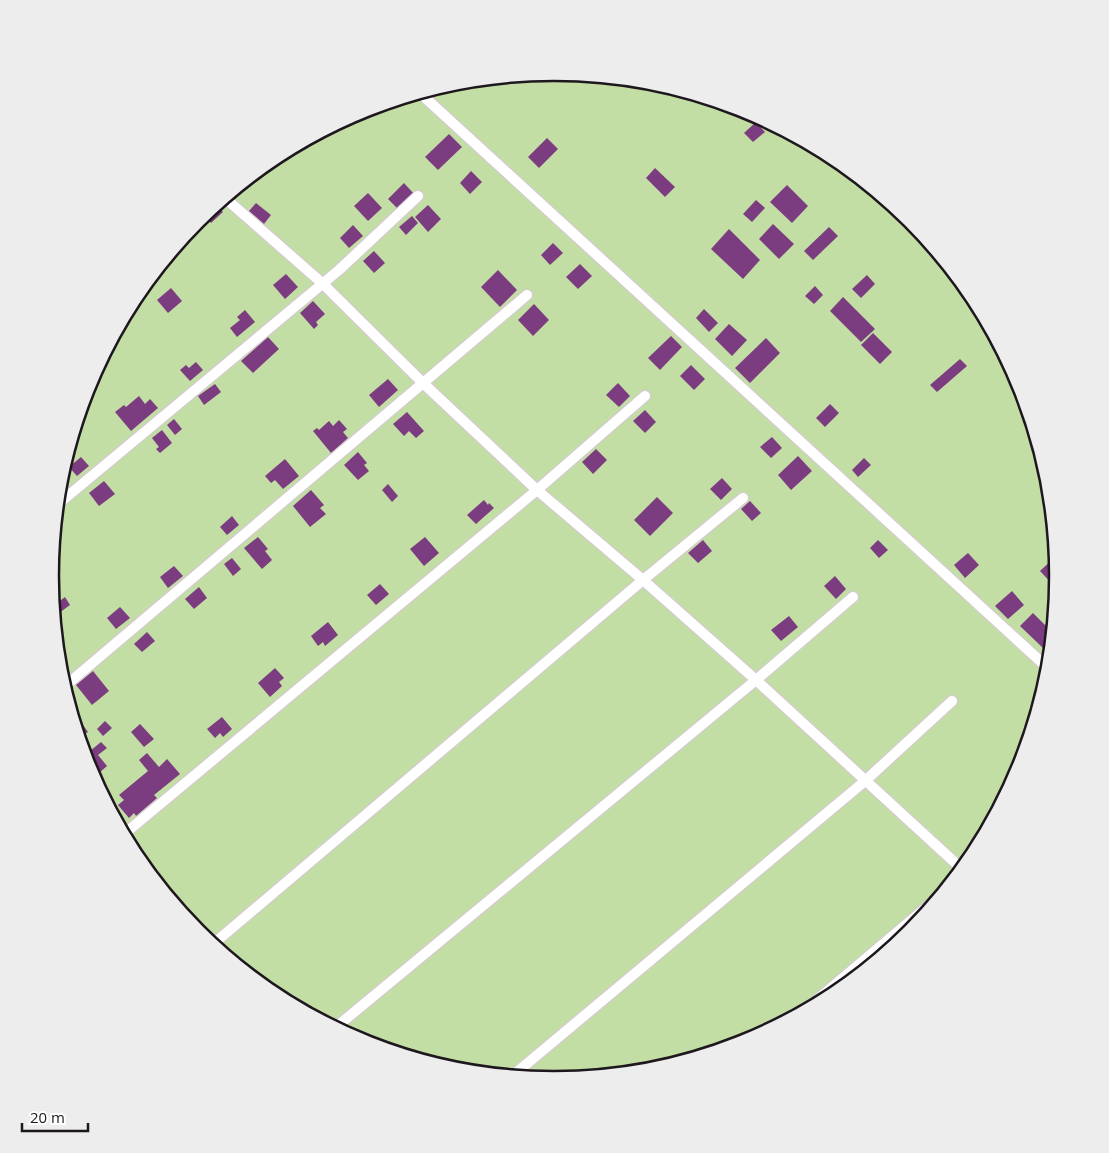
<svg xmlns="http://www.w3.org/2000/svg" width="1109" height="1153" viewBox="0 0 1109 1153" font-family="'Open Sans',sans-serif">
<rect width="100%" height="100%" fill="#fdf0fd"/>
<circle fill="#c3dea4" cx="555" cy="576" r="503"/>
<g fill="#7b3c80">
<polygon points="690,93 695,94 705,97 699,103"/>
<polygon points="756,122 765,132 753,142 744,133"/>
<polygon points="449,134 462,147 438,170 425,157"/>
<polygon points="547,138 558,149 539,168 528,157"/>
<polygon points="655,168 675,187 665,197 646,178"/>
<polygon points="471,171 482,182 470,194 460,183"/>
<polygon points="249,178 251,180 238,193 240,194 236,198 230,193"/>
<polygon points="404,183 415,195 399,210 388,199"/>
<polygon points="787,185 808,206 792,223 770,202"/>
<polygon points="368,193 382,208 368,221 354,206"/>
<polygon points="756,200 765,208 752,222 743,214"/>
<polygon points="256,203 271,215 264,224 249,211"/>
<polygon points="216,205 223,212 211,223 207,218 201,223 198,220"/>
<polygon points="428,205 441,219 428,232 415,217"/>
<polygon points="412,216 418,223 406,235 399,227"/>
<polygon points="773,224 794,244 779,259 759,239"/>
<polygon points="353,225 363,236 349,248 340,238"/>
<polygon points="829,227 838,236 813,260 804,251"/>
<polygon points="729,229 760,260 743,279 711,249"/>
<polygon points="182,239 187,244 170,258 168,256"/>
<polygon points="553,243 563,253 550,265 541,255"/>
<polygon points="374,251 385,263 374,273 363,261"/>
<polygon points="580,264 592,276 578,289 566,277"/>
<polygon points="498,270 517,290 500,307 481,287"/>
<polygon points="286,274 298,287 285,299 273,285"/>
<polygon points="867,275 875,284 861,298 852,289"/>
<polygon points="815,286 823,295 814,304 805,296"/>
<polygon points="171,288 182,301 168,313 157,300"/>
<polygon points="843,297 875,329 861,342 830,311"/>
<polygon points="313,301 325,314 316,322 318,325 314,329 300,313"/>
<polygon points="534,304 549,320 533,336 518,320"/>
<polygon points="704,309 718,323 709,332 696,318"/>
<polygon points="245,310 255,322 237,337 230,328 240,320 237,317"/>
<polygon points="729,324 747,340 732,356 715,339"/>
<polygon points="873,333 892,352 880,364 861,345"/>
<polygon points="671,336 682,347 660,370 648,358"/>
<polygon points="268,337 279,349 253,373 241,361"/>
<polygon points="766,338 780,353 750,383 735,368"/>
<polygon points="960,359 967,366 937,392 930,385"/>
<polygon points="196,362 203,370 190,381 180,370 186,365 189,368"/>
<polygon points="691,365 705,379 694,390 680,376"/>
<polygon points="388,379 398,390 379,407 369,395"/>
<polygon points="618,383 630,396 619,407 606,395"/>
<polygon points="215,384 221,392 204,405 198,396"/>
<polygon points="139,396 145,404 150,399 158,408 131,431 115,412 124,405 126,407"/>
<polygon points="830,404 839,413 825,427 816,418"/>
<polygon points="645,410 656,422 645,433 633,421"/>
<polygon points="407,412 424,431 416,438 409,431 404,436 393,424"/>
<polygon points="174,419 182,429 175,435 167,425"/>
<polygon points="339,420 347,429 343,432 348,438 331,453 313,431 317,428 319,430 329,421 333,426"/>
<polygon points="162,430 172,443 160,453 156,449 159,447 152,438"/>
<polygon points="772,437 782,448 771,458 760,447"/>
<polygon points="596,449 607,460 593,474 582,462"/>
<polygon points="358,452 367,463 364,465 369,471 358,480 344,465"/>
<polygon points="798,456 812,471 791,490 778,475"/>
<polygon points="81,457 89,466 77,476 69,467"/>
<polygon points="864,458 871,465 858,477 852,470"/>
<polygon points="285,459 299,476 283,489 275,480 271,483 265,476"/>
<polygon points="722,478 732,489 721,500 710,489"/>
<polygon points="104,481 115,494 99,506 89,493"/>
<polygon points="388,484 398,496 392,502 382,490"/>
<polygon points="311,490 324,505 320,508 326,514 310,527 293,506"/>
<polygon points="657,497 673,513 650,536 634,520"/>
<polygon points="484,500 488,505 489,503 494,508 476,524 467,515"/>
<polygon points="750,501 761,513 752,521 741,509"/>
<polygon points="232,516 239,525 227,535 220,527"/>
<polygon points="258,537 268,549 265,551 272,560 262,569 244,548"/>
<polygon points="425,537 439,553 424,566 410,549"/>
<polygon points="703,540 712,551 698,563 688,553"/>
<polygon points="878,540 888,550 879,558 870,548"/>
<polygon points="968,553 979,565 965,578 954,565"/>
<polygon points="1057,555 1059,576 1058,584 1055,587 1040,571"/>
<polygon points="232,558 241,569 233,576 224,564"/>
<polygon points="174,566 183,576 168,588 160,577"/>
<polygon points="835,576 846,589 836,599 824,586"/>
<polygon points="380,584 389,594 376,605 367,595"/>
<polygon points="199,587 207,598 194,609 185,599"/>
<polygon points="1012,591 1024,605 1008,619 995,606"/>
<polygon points="65,597 70,605 55,616 53,606"/>
<polygon points="120,607 130,618 116,629 107,618"/>
<polygon points="1033,613 1053,633 1053,638 1043,648 1020,626"/>
<polygon points="789,616 798,627 781,641 771,630"/>
<polygon points="328,622 338,635 325,646 323,642 318,646 311,636"/>
<polygon points="147,632 155,641 142,652 134,644"/>
<polygon points="275,668 284,678 279,682 282,686 270,697 258,683"/>
<polygon points="93,671 109,691 92,705 76,685"/>
<polygon points="68,701 80,717 78,718 88,732 79,738"/>
<polygon points="222,717 232,729 223,737 220,733 215,738 207,729"/>
<polygon points="105,721 112,728 103,736 97,729"/>
<polygon points="140,724 154,739 144,747 131,732"/>
<polygon points="101,742 107,748 98,755 107,766 99,773 84,756"/>
<polygon points="147,753 159,767 167,759 180,774 154,795 157,798 136,816 134,813 129,818 118,805 124,800 119,795 148,771 139,760"/>
</g>
<g fill="none" stroke-linecap="round" stroke-linejoin="round">
<g stroke="#d7c7d8" stroke-width="12">
<g id="lane">
<polyline points="420,93 1050,670"/>
<polyline points="875,190 925,236"/>
<polyline points="225,198 322,283 424,384 537,490 643,580 756,680 963,870"/>
<polyline points="57,505 339,270 418,196"/>
<polyline points="64,687 527,295"/>
<polyline points="123,835 537,490 645,396"/>
<polyline points="212,945 643,580 743,498"/>
<polyline points="799,1015 948,889"/>
<polyline points="335,1028 756,680 853,597"/>
<polyline points="511,1077 865,781 952,701"/>
</g>
</g>
<use href="#lane" stroke="#fff" stroke-width="10"/>
</g>
<path d="M0 0H1109V1153H0ZM59 576a495 495 0 1 1 990 0a495 495 0 1 1-990 0Z" fill="#ededed" fill-rule="evenodd"/>
<path fill="none" stroke="#1e181e" stroke-width="2.5" d="M59 576a495 495 0 1 1 990 0a495 495 0 1 1-990 0Z"/>
<path d="M22 1123v8h66v-8" fill="none" stroke="#1e181e" stroke-width="2.5"/>
<text x="30" y="1123" font-size="15" fill="#1e181e" stroke="#ffffff" stroke-width="4" paint-order="stroke">20 m</text>
</svg>
